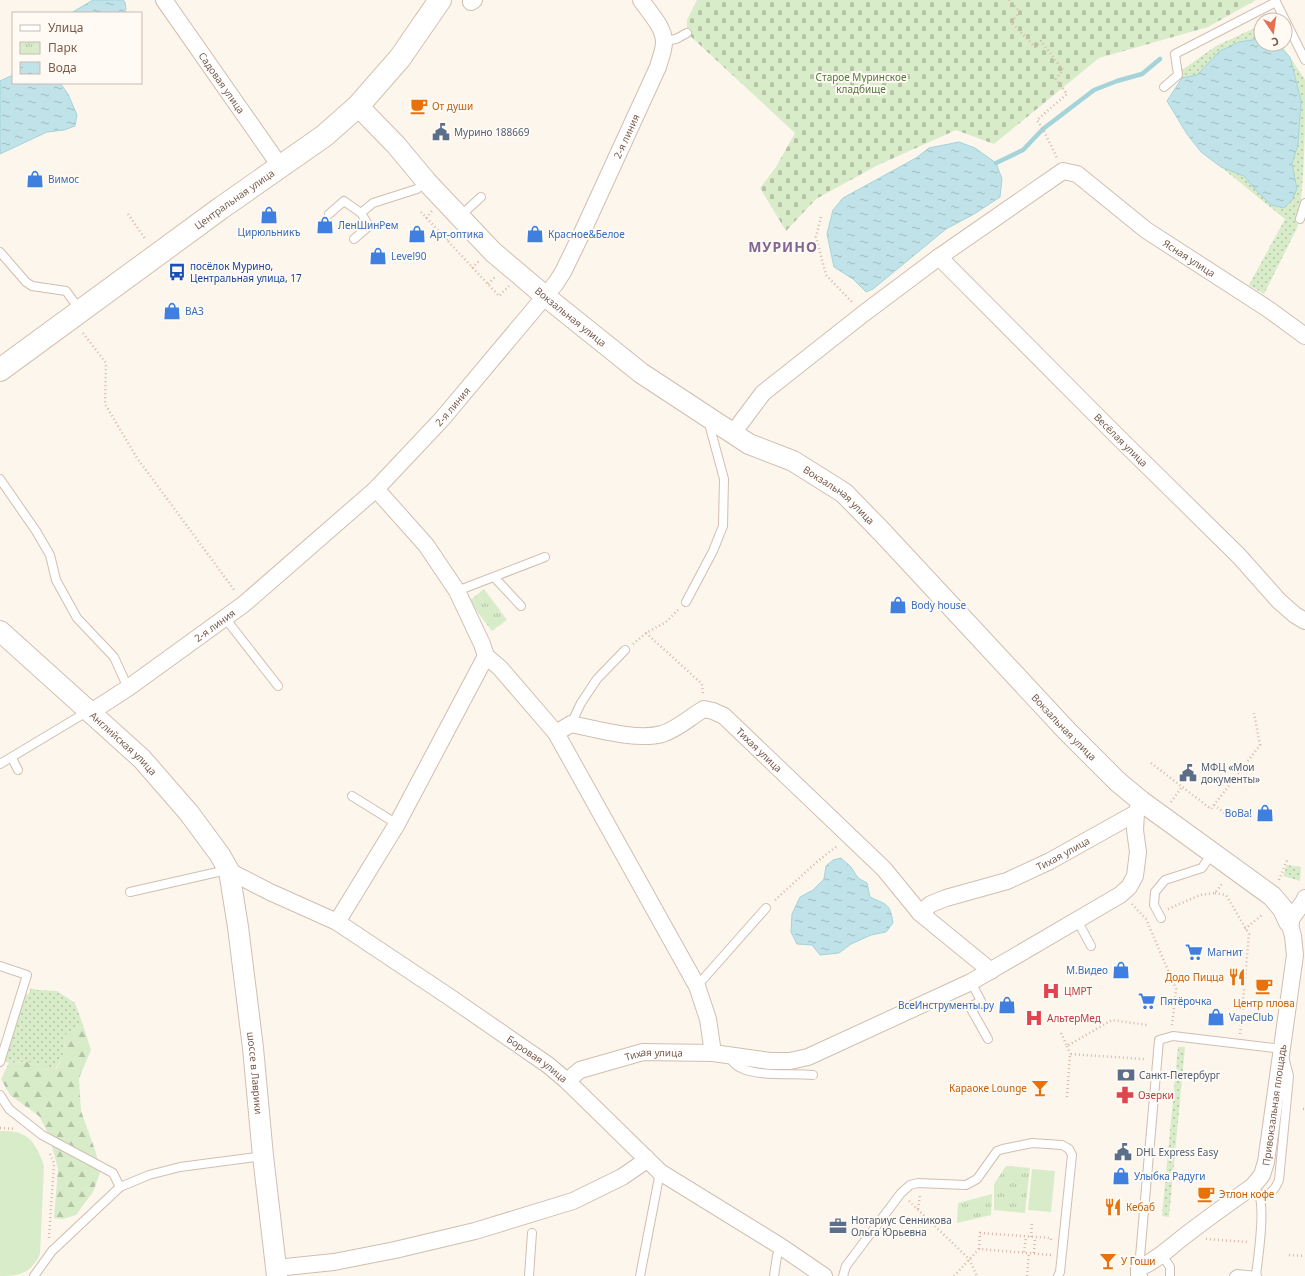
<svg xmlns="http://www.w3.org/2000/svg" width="1305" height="1276" viewBox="0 0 1305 1276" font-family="'Noto Sans',sans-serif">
<defs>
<pattern id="grass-dots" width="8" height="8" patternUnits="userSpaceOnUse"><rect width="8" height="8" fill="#d8ecc9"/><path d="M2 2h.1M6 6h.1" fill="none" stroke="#b4c2a5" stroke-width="1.8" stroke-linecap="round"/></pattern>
<pattern id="forest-firs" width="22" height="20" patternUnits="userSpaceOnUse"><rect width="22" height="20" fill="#d8ecc9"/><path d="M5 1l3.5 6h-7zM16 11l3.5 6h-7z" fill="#b4c2a5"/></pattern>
<pattern id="cemetery-stones" width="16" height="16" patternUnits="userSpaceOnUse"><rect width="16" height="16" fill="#d8ecc9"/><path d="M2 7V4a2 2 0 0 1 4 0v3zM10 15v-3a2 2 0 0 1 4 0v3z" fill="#b4c2a5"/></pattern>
<pattern id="park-tufts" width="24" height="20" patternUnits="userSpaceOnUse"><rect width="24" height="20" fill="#d8ecc9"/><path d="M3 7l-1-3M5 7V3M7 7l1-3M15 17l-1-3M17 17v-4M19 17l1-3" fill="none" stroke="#b4c2a5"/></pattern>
<pattern id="water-ripples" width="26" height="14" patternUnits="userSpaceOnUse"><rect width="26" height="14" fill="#bfe3e8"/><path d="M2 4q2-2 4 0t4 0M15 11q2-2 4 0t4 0" fill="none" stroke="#a0bbbe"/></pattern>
</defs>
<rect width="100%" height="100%" fill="#fdf6ec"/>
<g fill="url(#grass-dots)">
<polygon points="1261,25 1261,40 1239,42 1220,51 1197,75 1182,78 1182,70 1216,46"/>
<path d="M1276 44H1281L1304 78 1305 80C1305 128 1305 183 1297 228L1264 294 1249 285 1285 219 1221 167 1244 176 1254 188 1297 189 1292 164 1298 144 1301 101 1290 57Z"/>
<polygon points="1287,865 1301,867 1300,881 1283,876"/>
<polygon points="31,988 38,990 57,991 75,1003 83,1025 66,1034 63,1058 55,1069 28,1062 9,1063 1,1059 22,993 28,995"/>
<polygon points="1178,1047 1185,1047 1169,1217 1162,1216"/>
</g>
<polygon fill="url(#forest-firs)" points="83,1025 91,1050 79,1078 81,1111 96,1153 100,1173 93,1192 76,1215 63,1219 54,1218 58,1169 49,1135 39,1116 10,1095 1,1079 9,1063 28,1062 56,1069 63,1058 66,1034"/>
<polygon fill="url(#cemetery-stones)" points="697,0 1256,0 1208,27 1099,58 994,144 956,130 876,166 816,199 786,231 760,188 776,167 795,133 687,33 687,20"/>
<g fill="url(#park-tufts)">
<polygon points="484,589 507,620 492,631 469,601"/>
<polygon points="1006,1166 1030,1168 1025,1213 994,1210 994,1184"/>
<polygon points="992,1194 991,1215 957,1223 958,1203"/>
</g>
<g fill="#d8ecc9">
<path d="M0 1131C6 1131 14 1131 19 1133 33 1137 40 1153 44 1166L40 1254C31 1273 21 1276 0 1276Z"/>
<polygon points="1032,1169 1055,1171 1051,1212 1028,1210"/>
</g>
<g fill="url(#water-ripples)" stroke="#a5d3da">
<polygon points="93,0 123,0 125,2 126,10 124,13 71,13"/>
<polygon points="1258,39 1261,40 1261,44 1276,44 1290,57 1301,101 1298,144 1292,164 1297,189 1292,200 1284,208 1271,205 1254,188 1244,176 1221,167 1201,152 1187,134 1167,101 1182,78 1197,75 1220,51 1239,42"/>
<polygon points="13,75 13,83 60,83 68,94 77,115 75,126 64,130 47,132 0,154 0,81"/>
<polygon points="959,142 975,148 996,163 1002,179 1000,197 974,214 946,229 873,289 866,292 853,279 834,267 827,234 833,210 843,198 916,158 929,148"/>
<path d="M841 858 851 867 858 878 867 883 870 897C887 905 890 903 893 923L886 932 871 935 851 944 839 953 820 955 812 945 797 944 791 932 792 914 800 897 813 890 824 879 826 866 833 860Z"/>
</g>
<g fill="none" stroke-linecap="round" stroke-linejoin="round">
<polyline stroke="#a5d3da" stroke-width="4.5" points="996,163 1023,150 1043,129 1094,90 1117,81 1142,74 1160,59"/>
<g stroke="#d1beb0" stroke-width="10">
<g id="service">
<polyline points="1275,0 1305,60"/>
<polyline points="664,41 676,39 687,33"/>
<polyline points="1164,87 1178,75 1175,54 1276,2"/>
<polyline points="329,214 344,201 361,213"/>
<polyline points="460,216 481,197"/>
<polyline points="1300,219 1305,203"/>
<polyline points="354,239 369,226 361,213 373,203 417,189 426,181"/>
<polyline points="0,252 26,282 32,286 66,291 80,310"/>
<polyline points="0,479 36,531 50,555 56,580 77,618 114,657 128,688"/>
<polyline points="494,577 521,606"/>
<polyline points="457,591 545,557"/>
<polyline points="686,602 713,551 723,526 724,479 708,420"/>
<polyline points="225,618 278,686"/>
<polyline points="571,724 581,703 597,679 625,650"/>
<polyline points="12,758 18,770"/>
<polyline points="0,764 80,716 89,713"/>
<polyline points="352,796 397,824"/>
<polyline points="130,892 218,872 229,871"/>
<polyline points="1161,918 1154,905 1155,892 1165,880 1202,868 1212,853"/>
<polyline points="1077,920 1091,946"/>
<polyline points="0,966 27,975 0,1062"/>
<polyline points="971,982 981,1001 970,1007 988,1039"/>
<polyline points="697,986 766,908"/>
<path d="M728 1056C731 1060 735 1065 739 1067 756 1077 793 1073 813 1075"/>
<polyline points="0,1095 9,1109 42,1135 113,1173 120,1187 149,1175 180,1167 263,1156"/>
<polyline points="1162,1255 1170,1267 1170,1276"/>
<path d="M1139 1268 1159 1040 1173 1036 1282 1049 1289 1076 1279 1180C1275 1190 1271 1194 1260 1197"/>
<path d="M1256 1275C1258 1259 1266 1205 1258 1193"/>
<polyline points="34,1276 52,1251 120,1187"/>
<polyline points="529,1276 532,1233"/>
<polyline points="640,1276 660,1172"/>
<polyline points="774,1276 777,1256 780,1246"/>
<polyline points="843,1276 846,1266 901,1193 910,1185 918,1183 966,1185 977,1179 997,1151 1003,1149 1032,1143 1062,1145 1069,1149 1072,1155 1060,1272 1058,1276"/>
<polyline points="1234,1276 1237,1274 1257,1276"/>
</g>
</g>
<g stroke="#d1beb0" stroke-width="18">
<g id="minor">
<path id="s1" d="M164 0 280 166"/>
<polyline points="471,2 474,0"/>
<path id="s2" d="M939 257 1116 435 1239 556 1279 601 1295 615 1305 621"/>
<path id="s3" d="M733 433 763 393 863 314 939 257 1063 171 1077 174 1146 230 1268 309 1305 336"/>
<polyline points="376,489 426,545 457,591 482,644 486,656 500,668 556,733 697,986 708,1019 713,1053"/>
<path id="s4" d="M91 712 128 688 244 604 376 489 442 419 556 283 563 272 581 235 658 67C660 59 664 51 664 42 664 27 649 12 641 0"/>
<path id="s5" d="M556 733 571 724C596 729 637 741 662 734 678 729 690 717 704 709L713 711 724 716 884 869 920 913 991 971"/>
<path id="s6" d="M229 871 270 892 337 922 448 996 548 1065 567 1081 660 1172 780 1246 824 1276"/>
<path id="s7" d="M920 913 931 904 946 898 1007 881 1050 861 1136 813"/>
<polyline points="337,922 397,824 486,656"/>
<path id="s8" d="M567 1081 580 1070 643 1052 713 1053 770 1061H790L808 1057 971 982 1120 895 1129 887 1135 876 1138 852 1135 830 1136 813 1141 801"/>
<polyline points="276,1268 334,1262 395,1250 475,1231 573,1201 622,1177 641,1164 646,1158"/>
<path id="s9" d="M1139 1276V1268C1156 1261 1168 1249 1182 1238 1205 1220 1229 1203 1253 1186L1262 1175 1266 1162 1295 955 1293 936 1289 922 1304 901 1305 898"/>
</g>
</g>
<g stroke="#d1beb0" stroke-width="22">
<g id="tertiary">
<path id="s10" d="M358 106 396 145 426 181 493 252 545 296 641 373 749 444 793 461 844 493 882 532 1066 730 1118 782 1141 801 1272 896 1283 909 1289 922"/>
<path id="s11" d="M0 631 142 759 189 813 220 855 229 871 238 927 253 1048 263 1156 277 1276"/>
</g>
</g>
<g stroke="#d6c0b0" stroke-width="24">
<g id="secondary">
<path id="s12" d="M0 370 221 208 324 136 358 106 400 58 440 0"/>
</g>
</g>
<g stroke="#d9b8a5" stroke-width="2.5" stroke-dasharray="1 3" stroke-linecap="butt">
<polyline points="1009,0 1020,12 1011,22 1035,47 1041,41 1063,70 1056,79 1067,94 1037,120 1043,129 1057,158"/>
<polyline points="421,212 499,296 509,286"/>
<polyline points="128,214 146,240"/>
<polyline points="821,217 816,237 826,275 853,303"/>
<polyline points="426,218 432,211"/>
<polyline points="447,240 454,234"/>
<polyline points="472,268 479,261"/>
<polyline points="488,284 496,276"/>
<polyline points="83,333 106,363 105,404 137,458 235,591"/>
<polyline points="646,633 702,684 703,695"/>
<polyline points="633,644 646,633 666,622 678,610"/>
<polyline points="1151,763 1211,809 1260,745 1254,713"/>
<polyline points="1171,802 1182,787"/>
<polyline points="1214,805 1231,818"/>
<polyline points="1279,880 1288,858"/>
<polyline points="1215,893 1226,895 1249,934 1240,1034"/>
<polyline points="775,900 819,860 837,846"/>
<polyline points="1132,904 1146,919 1176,989 1172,1025"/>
<polyline points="1168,909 1200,895 1215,893 1223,882"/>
<polyline points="1245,929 1263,914"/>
<polyline points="1061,1033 1067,1046 1112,1020 1147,1025"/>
<polyline points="1067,1046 1070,1054"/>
<polyline points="1067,1097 1070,1054 1144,1059"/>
<polyline points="1303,1109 1305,1109"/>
<polyline points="0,1128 16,1129"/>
<polyline points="909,1201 969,1259 977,1276"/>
<polyline points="918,1209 920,1195"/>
<polyline points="1031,1237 1032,1221"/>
<polyline points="49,1238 54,1163 50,1154"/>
<polyline points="1206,1239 1248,1242"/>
<polyline points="979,1249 980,1233 1051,1238 1051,1240"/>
<polyline points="1024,1252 1026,1237"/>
<polyline points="1034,1253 1035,1237"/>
<polyline points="1289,1255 1305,1256"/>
<polyline points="954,1276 979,1249 1051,1255"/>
<polyline points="1027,1276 1029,1253"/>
</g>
<use href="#service" stroke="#fff" stroke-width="8"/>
<use href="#minor" stroke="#fff" stroke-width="16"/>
<use href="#tertiary" stroke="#fff" stroke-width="20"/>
<use href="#secondary" stroke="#fff" stroke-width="22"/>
</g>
<defs>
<g id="cafe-bare" transform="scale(1.38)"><path d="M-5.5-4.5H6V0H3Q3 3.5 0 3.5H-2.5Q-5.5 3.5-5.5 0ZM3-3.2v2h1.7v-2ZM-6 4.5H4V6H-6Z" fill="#e8710a" stroke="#fffaf3" stroke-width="2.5" paint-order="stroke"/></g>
<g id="civic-bare" transform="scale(1.38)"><path d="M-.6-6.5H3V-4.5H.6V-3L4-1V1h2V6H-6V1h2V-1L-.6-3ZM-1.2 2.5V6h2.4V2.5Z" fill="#5c6f8a" stroke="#fffaf3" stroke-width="2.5" paint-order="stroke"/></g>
<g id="shop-bare" transform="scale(1.38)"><path d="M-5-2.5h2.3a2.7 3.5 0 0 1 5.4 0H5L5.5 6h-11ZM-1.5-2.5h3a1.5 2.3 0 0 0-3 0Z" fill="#3f7fe0" stroke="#fffaf3" stroke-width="2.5" paint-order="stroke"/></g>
<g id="bus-bare" transform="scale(1.38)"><path d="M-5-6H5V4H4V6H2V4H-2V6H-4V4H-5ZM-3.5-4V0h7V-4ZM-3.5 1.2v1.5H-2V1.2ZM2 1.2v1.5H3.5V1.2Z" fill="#1a4fb4" stroke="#fffaf3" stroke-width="2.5" paint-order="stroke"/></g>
<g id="supermarket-bare" transform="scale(1.38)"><path d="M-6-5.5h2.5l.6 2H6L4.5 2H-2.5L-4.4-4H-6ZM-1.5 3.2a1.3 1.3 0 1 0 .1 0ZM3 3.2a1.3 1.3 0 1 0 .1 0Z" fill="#3f7fe0" stroke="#fffaf3" stroke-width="2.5" paint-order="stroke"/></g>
<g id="restaurant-bare" transform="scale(1.38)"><path d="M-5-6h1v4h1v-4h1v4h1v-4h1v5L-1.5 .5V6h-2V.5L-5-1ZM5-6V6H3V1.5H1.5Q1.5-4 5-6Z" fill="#e8710a" stroke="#fffaf3" stroke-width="2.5" paint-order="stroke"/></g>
<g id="hospital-bare" transform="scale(1.38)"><path d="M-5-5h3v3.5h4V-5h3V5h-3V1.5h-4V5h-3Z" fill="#e0444e" stroke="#fffaf3" stroke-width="2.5" paint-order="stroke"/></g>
<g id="bank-bare" transform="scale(1.38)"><path d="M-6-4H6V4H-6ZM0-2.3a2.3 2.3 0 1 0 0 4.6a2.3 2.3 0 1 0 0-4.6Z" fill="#5c6f8a" stroke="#fffaf3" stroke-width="2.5" paint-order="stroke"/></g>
<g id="bar-bare" transform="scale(1.38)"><path d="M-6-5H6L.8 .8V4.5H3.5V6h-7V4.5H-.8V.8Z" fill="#e8710a" stroke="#fffaf3" stroke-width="2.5" paint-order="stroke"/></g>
<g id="pharmacy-bare" transform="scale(1.38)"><path d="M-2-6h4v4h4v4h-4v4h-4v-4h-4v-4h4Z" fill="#e0444e" stroke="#fffaf3" stroke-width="2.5" paint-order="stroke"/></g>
<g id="office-bare" transform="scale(1.38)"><path d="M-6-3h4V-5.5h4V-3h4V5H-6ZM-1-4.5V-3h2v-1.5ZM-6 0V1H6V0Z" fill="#5c6f8a" stroke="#fffaf3" stroke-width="2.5" paint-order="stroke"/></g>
</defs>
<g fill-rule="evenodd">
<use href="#cafe-bare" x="419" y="106"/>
<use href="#civic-bare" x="441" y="132"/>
<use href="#shop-bare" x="35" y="179"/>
<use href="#shop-bare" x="269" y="215"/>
<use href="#shop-bare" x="325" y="225"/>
<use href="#shop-bare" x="417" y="234"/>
<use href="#shop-bare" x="535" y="234"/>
<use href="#shop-bare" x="378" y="256"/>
<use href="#bus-bare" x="177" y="272"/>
<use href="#shop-bare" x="172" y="311"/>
<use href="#shop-bare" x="898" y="605"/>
<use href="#civic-bare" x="1188" y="773"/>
<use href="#shop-bare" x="1265" y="813"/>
<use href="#supermarket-bare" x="1194" y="952"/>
<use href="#shop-bare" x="1121" y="970"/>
<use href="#restaurant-bare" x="1237" y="977"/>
<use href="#cafe-bare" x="1264" y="986"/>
<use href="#hospital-bare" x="1051" y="991"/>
<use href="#supermarket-bare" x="1147" y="1001"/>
<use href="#shop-bare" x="1007" y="1005"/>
<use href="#shop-bare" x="1216" y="1017"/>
<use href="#hospital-bare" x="1034" y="1018"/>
<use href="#bank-bare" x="1126" y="1075"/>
<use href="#bar-bare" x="1040" y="1088"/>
<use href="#pharmacy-bare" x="1125" y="1095"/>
<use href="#civic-bare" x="1123" y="1152"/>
<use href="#shop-bare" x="1121" y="1176"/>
<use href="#cafe-bare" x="1206" y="1194"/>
<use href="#restaurant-bare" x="1113" y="1207"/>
<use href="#office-bare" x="838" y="1226"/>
<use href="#bar-bare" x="1108" y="1261"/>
</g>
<g text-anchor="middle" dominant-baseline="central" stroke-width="4" stroke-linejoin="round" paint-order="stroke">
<g font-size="10" fill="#537a41" stroke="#fffaf3">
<text x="861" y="77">Старое Муринское<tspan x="861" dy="12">кладбище</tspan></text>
</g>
<g font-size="10" fill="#7a5c4d" stroke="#fffaf3">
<text stroke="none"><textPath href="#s1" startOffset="101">Садовая улица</textPath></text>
<text stroke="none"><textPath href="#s4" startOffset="799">2-я линия</textPath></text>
<text stroke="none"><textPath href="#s12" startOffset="290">Центральная улица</textPath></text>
<text stroke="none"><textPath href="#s3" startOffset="578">Ясная улица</textPath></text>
<text stroke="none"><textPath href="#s10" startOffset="300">Вокзальная улица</textPath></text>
<text stroke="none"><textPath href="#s4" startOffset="475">2-я линия</textPath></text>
<text stroke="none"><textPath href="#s2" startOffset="258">Весёлая улица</textPath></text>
<text stroke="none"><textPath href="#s10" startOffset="624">Вокзальная улица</textPath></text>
<text stroke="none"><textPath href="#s4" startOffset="151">2-я линия</textPath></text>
<text stroke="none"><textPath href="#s10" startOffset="948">Вокзальная улица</textPath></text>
<text stroke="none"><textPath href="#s11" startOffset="167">Английская улица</textPath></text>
<text stroke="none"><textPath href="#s5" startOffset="229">Тихая улица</textPath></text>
<text stroke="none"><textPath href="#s7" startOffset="156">Тихая улица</textPath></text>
<text stroke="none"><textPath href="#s8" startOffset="93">Тихая улица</textPath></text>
<text stroke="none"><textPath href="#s6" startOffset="362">Боровая улица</textPath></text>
<text stroke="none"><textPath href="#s11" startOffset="537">шоссе в Лаврики</textPath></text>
<text stroke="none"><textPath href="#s9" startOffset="234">Привокзальная площадь</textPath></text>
</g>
<g font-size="10" fill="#c56008" stroke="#fffaf3" text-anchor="start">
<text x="432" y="106">От души</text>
<text x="1224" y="977" text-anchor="end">Додо Пицца</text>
<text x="1264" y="1003" text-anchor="middle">Центр плова</text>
<text x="1027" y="1088" text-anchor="end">Караоке Lounge</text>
<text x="1219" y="1194">Этлон кофе</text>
<text x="1126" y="1207">Кебаб</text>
<text x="1121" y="1261">У Гоши</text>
</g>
<g font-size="10" fill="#4e5e75" stroke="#fffaf3" text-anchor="start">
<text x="454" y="132">Мурино 188669</text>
<text x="1201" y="767">МФЦ «Мои<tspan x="1201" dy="12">документы»</tspan></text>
<text x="1139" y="1075">Санкт-Петербург</text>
<text x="1136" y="1152">DHL Express Easy</text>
<text x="851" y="1220">Нотариус Сенникова<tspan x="851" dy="12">Ольга Юрьевна</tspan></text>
</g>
<g font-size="10" fill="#366cbe" stroke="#fffaf3" text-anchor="start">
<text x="48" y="179">Вимос</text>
<text x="338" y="225">ЛенШинРем</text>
<text x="269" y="232" text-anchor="middle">Цирюльникъ</text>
<text x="430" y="234">Арт-оптика</text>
<text x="548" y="234">Красное&amp;Белое</text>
<text x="391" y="256">Level90</text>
<text x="185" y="311">ВАЗ</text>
<text x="911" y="605">Body house</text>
<text x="1252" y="813" text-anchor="end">ВоВа!</text>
<text x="1207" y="952">Магнит</text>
<text x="1108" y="970" text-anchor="end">М.Видео</text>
<text x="1160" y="1001">Пятёрочка</text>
<text x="994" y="1005" text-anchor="end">ВсеИнструменты.ру</text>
<text x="1229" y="1017">VapeClub</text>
<text x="1134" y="1176">Улыбка Радуги</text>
</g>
<g font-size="10" fill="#164399" stroke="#fffaf3" text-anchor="start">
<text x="190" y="266">посёлок Мурино,<tspan x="190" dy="12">Центральная улица, 17</tspan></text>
</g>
<g font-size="10" fill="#be3a42" stroke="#fffaf3" text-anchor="start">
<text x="1064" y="991">ЦМРТ</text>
<text x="1047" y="1018">АльтерМед</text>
<text x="1138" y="1095">Озерки</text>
</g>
<g font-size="14" font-weight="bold" letter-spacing="1" fill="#846695" stroke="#fffaf3">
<text x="783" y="246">МУРИНО</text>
</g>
</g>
<rect x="12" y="12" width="130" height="72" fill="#fffaf3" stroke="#cabbb1"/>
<rect x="20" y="25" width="20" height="6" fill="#ffffff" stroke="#cabbb1"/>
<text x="48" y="32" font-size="12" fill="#7a5c4d">Улица</text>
<rect x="20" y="42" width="20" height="12" fill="url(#park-tufts)" stroke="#cabbb1"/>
<text x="48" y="52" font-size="12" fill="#7a5c4d">Парк</text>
<rect x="20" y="62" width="20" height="12" fill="url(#water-ripples)" stroke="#cabbb1"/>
<text x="48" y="72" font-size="12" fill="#7a5c4d">Вода</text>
<g transform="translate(1273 32) rotate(167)"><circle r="19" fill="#fffaf3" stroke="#cabbb1"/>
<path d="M0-3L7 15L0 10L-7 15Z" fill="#e76f51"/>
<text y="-6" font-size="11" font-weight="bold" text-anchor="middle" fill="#7a5c4d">С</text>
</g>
</svg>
